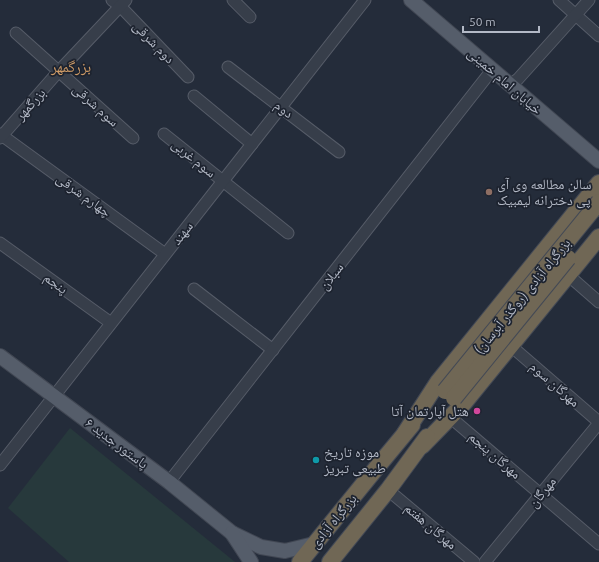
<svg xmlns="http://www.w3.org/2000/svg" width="599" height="562" viewBox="0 0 599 562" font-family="Ubuntu,'Noto Naskh Arabic',sans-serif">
<rect width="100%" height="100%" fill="#242c3a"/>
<polygon fill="#27393c" points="70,428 235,562 69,562 8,508"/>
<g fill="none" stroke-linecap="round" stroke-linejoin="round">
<g stroke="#565c68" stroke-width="13">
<g id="minor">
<polyline points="112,0 120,6 188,77"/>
<polyline points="233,0 250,17"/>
<polyline points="559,0 599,36"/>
<polyline points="16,33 133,138"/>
<polyline points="228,67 339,152"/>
<polyline points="510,85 518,79 589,0"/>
<polyline points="194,96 252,144"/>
<polyline points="0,134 165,254"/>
<polyline points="164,134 288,233"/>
<polyline points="0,138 58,72 126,0"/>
<polyline points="0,243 111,323"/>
<polyline points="568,275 599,302"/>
<polyline points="194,289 273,350"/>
<polyline points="511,346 599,422"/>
<polyline points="450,417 599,544"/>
<polyline points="0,465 365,0"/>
<polyline points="169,482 492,70"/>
<polyline points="388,490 474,562"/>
<polyline points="485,562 599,423"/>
</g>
</g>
<g stroke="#414753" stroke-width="16">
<g id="major">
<polyline points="411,0 599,161"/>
<polyline points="0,356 169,482 232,533 261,547 285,551 314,544"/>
<polyline points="232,533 251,562"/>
</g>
</g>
<g stroke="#434955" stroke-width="18">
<g id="highway">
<polyline points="405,433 438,382 599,183"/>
<polyline points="422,446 464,403 599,237"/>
<polyline points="300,562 378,466 412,425"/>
<polyline points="330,562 388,490 427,437"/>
</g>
</g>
<use href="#minor" stroke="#373e4a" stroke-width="11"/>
<use href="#major" stroke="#555d6a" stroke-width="14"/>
<use href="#highway" stroke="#706755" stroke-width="16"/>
<g stroke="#434955" stroke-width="18" stroke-linecap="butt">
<g id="highway-bridge">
<polyline points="445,391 599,202"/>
<polyline points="454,398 568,258"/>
</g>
</g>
<use href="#highway-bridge" stroke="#706755" stroke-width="16"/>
</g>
<circle fill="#8d6e63" stroke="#1d232f" stroke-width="1.5" cx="489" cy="192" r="4"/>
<circle fill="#d1479c" stroke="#1d232f" stroke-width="1.5" cx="477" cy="411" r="4"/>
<circle fill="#0f9aa8" stroke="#1d232f" stroke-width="1.5" cx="316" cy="460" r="4"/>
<g text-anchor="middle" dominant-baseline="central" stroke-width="3.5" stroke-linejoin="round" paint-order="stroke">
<g font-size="14" fill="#b3b9c6" stroke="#1d232f">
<text transform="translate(154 42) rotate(46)">دوم شرقی</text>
<text transform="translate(505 81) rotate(41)">خیابان امام خمینی</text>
<text transform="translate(30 104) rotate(-48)">بزرگمهر</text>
<text transform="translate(96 105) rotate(42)">سوم شرقی</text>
<text transform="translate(284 109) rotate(38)">دوم</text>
<text transform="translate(194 158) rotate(39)">سوم غربی</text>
<text transform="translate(84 195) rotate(36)">چهارم شرقی</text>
<text transform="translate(182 233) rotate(-52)">سهند</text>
<text transform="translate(331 276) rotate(-52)">سبلان</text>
<text transform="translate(56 283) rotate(36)">پنجم</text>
<text transform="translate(522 296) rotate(-51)">بزرگراه آزادی (روگذر آبرسان)</text>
<text transform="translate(555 384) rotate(41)">مهرگان سوم</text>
<text transform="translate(117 443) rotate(37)">پاستور جدید ۶</text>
<text transform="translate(495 455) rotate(41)">مهرگان پنجم</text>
<text transform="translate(542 492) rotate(-51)">مهرگان</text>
<text transform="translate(333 521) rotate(-51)">بزرگراه آزادی</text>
<text transform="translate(431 526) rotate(40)">مهرگان هفتم</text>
</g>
<g font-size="14" fill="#b3b9c6" stroke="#1d232f" text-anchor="start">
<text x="497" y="184">سالن مطالعه وی آی<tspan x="497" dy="16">پی دخترانه لیمبیک</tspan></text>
<text x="469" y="411" text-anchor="end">هتل آپارتمان آتا</text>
<text x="324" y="452">موزه تاریخ<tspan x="324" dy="16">طبیعی تبریز</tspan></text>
</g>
<g font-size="15" fill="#cd9a66" stroke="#1d232f">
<text x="71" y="66">بزرگمهر</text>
</g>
</g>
<path d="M463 26v6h76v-6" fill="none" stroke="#b3b9c6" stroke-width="2"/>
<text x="469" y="26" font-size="12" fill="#b3b9c6" stroke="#1d232f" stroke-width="3" paint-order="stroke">50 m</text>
</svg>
